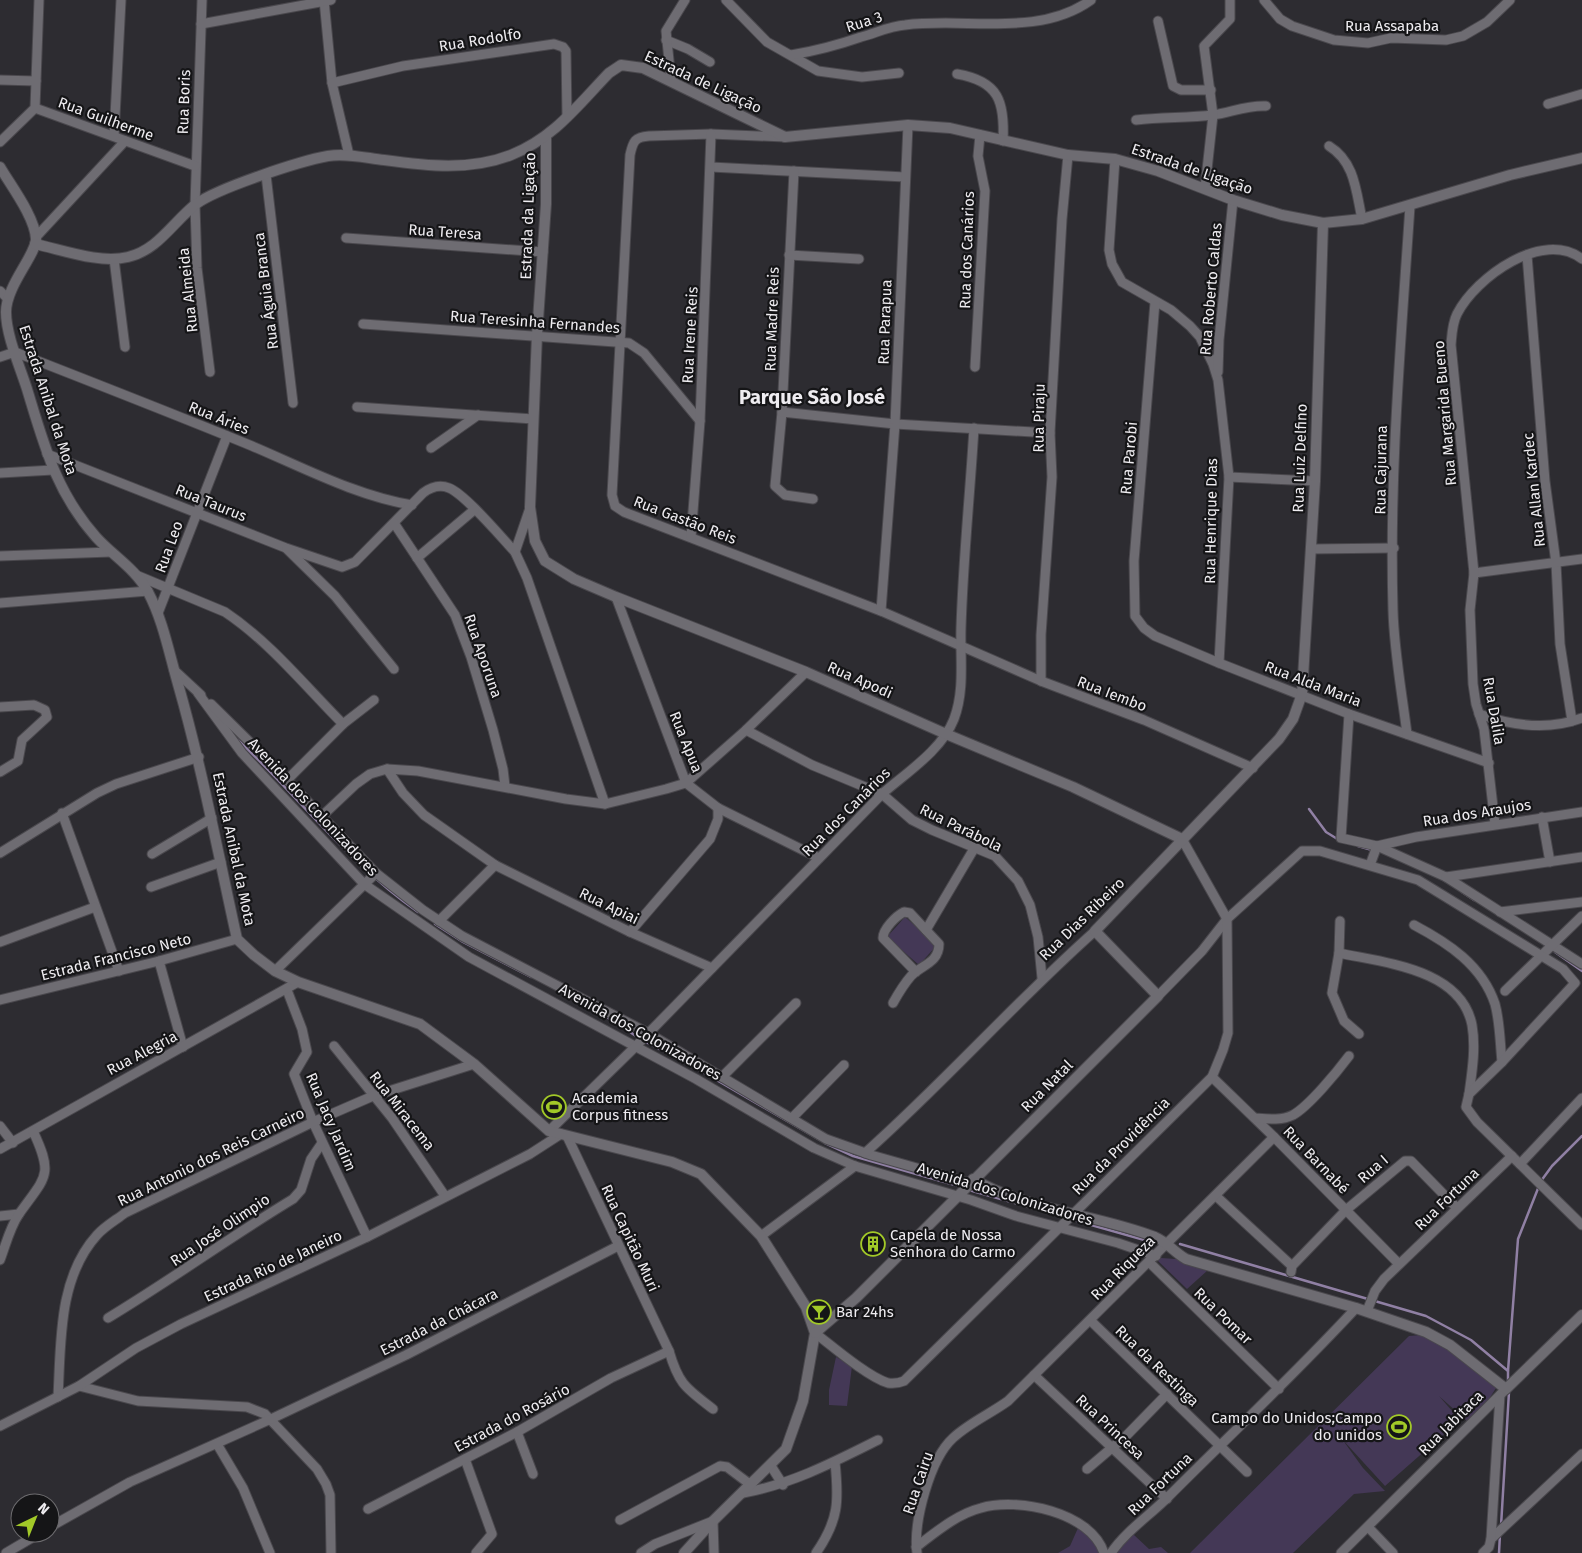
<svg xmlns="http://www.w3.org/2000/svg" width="1582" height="1553" viewBox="0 0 1582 1553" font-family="'Fira Sans',sans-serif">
<rect width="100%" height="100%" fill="#2d2c31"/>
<g fill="#443856">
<polygon points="905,917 937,945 919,965 887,937"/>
<polygon points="1161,1258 1176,1259 1208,1270 1187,1289 1158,1261"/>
<polygon points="1421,1335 1441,1344 1496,1388 1489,1399 1467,1421 1439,1396 1460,1420 1385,1486 1342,1439 1363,1468 1385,1491 1354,1494 1293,1553 1190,1553 1409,1336"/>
<polygon points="836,1357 852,1366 847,1406 829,1405 829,1390"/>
<path d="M1078 1528C1092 1530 1094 1542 1100 1553H1058L1070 1546Z"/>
<polygon points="1132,1535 1134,1535 1149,1549 1161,1547 1168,1553 1177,1553 1115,1553"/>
</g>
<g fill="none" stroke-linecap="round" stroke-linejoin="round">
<g stroke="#9080a4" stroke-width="2.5">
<path d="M237 739C298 796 349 864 418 912"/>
<polyline points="1309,809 1326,832 1339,840"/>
<polyline points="1358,846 1372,850"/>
<polyline points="1462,892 1474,900"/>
<polyline points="435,924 463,942 531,977"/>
<polyline points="1555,952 1582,971"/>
<polyline points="598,1011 639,1038"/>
<polyline points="644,1041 708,1075 820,1140"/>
<polyline points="825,1143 853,1156 962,1187"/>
<polyline points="1541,1181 1552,1166 1582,1136"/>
<polyline points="969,1190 1029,1207"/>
<polyline points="1070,1219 1155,1243"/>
<polyline points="1180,1244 1426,1316 1471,1340 1508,1371 1508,1381"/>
<polyline points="1508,1371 1518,1239 1539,1186"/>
<polyline points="1501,1526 1509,1392"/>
<polyline points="1499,1553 1500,1534"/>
</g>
<g stroke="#4a484d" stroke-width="11">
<g id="minor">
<polyline points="202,0 195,205 197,268 210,372"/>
<polyline points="324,0 332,83 349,155"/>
<polyline points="726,0 767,42 818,71 862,77 899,73"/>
<polyline points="1264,0 1280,19 1292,26 1334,40 1368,43 1391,38 1446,40 1463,36 1487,22 1510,0"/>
<polyline points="1158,21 1173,86 1181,90 1211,90"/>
<polyline points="201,24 331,0"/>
<polyline points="666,40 688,49 710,62"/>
<path d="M791 55C815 51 838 45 861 37 876 33 890 26 905 25 966 17 1038 38 1091 0"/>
<path d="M957 74C999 81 1005 102 1003 141"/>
<polyline points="0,80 36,81"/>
<polyline points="671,80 666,31 685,0"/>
<polyline points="332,83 403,66 554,44 563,47 566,51 567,117"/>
<polyline points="1548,104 1582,94"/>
<polyline points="35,108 195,166"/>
<path d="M1136 120C1162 117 1188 118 1213 115 1232 112 1247 105 1266 106"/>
<polyline points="114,136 121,0"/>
<path d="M785 137 711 134 649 136C635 137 633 141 630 155L612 495 615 506 624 512 881 611 1041 681 1144 720 1253 768"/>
<polyline points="0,142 35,108 39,0"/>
<path d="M1329 146C1355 162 1356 191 1362 219"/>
<polyline points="1115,159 1109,250 1112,264 1122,282 1171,310 1190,326 1200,337 1213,364 1218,380 1229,477 1219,663"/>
<polyline points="711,167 905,177"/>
<polyline points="794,171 782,412 775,486 785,495 813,499"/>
<polyline points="266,175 293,403"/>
<polyline points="1205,188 1213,115 1204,46 1230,19 1230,0"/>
<polyline points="36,237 125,141"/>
<polyline points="346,238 543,252"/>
<polyline points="789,255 859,259"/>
<polyline points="1527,255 1545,481 1556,563 1560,644 1572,721"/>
<polyline points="114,259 125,347"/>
<polyline points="0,291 8,299"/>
<polyline points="1155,302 1134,561 1135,616 1144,628 1155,636 1219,663 1349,714 1489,763"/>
<polyline points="363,324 629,343 644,353 700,421"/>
<path d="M0 357 15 352C94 383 174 414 252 446 304 468 357 496 412 505"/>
<polyline points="975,367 985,191 978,156 980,135"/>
<polyline points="1218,372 1219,340 1233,200"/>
<polyline points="357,407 533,419"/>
<polyline points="782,412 895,424 1050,433"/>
<polyline points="431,448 478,415"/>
<path d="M47 454 286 548 342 567 355 562 423 493C431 487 439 484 449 488 465 494 501 537 515 552"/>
<polyline points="0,473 53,470"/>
<polyline points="1229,477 1315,481"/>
<polyline points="530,508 515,552 527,578 605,804"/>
<polyline points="394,523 455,615 471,657 493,730 503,769 505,786"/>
<polyline points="691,537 700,421 711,134"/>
<polyline points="287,549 335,596 394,669"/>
<polyline points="1311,549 1394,548"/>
<polyline points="0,556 111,552"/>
<polyline points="417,558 474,510"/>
<polyline points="1474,573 1582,559"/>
<path d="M136 575 225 612C270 642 305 686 343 724"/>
<polyline points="616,597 686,783 718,808 819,858"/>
<polyline points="0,603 148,591"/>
<polyline points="881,611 895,424 908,125"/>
<polyline points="158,613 227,436"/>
<polyline points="174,670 201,695"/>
<polyline points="1041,681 1041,635 1052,477 1050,433 1062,219 1068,155"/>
<polyline points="198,693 242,753 364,884 469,957 696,1079 814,1148 855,1166 971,1200 1016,1216 1118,1243 1156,1256"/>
<polyline points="211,704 269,761 376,873 423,910 462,936 648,1033 826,1139 871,1155 970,1183"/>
<polyline points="0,707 34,705 45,710 47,717 22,740 18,761 0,772"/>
<polyline points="1349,714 1341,838 1377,846 1446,877 1582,964"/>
<path d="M1479 714C1513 726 1548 731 1582 718"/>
<polyline points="746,730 812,765 882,794 912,820 932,830 995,856 1018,881 1030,905 1038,937 1042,978"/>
<path d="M1407 734C1402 693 1394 651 1393 610 1389 475 1401 341 1410 206"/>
<polyline points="387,769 403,793 424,815 495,865 630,932 712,968"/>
<polyline points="287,780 343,724 374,700"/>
<polyline points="62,813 119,971"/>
<polyline points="322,816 356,784 370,774 387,769 418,771 566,799 605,804 666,789 686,783 746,730 806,672"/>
<polyline points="1542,817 1550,862"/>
<path d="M1495 824 1484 729 1476 704 1473 684 1470 610 1474 573 1451 345C1452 334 1452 324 1457 314 1476 277 1543 229 1582 259"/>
<polyline points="0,853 97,793 116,784 199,757"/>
<polyline points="152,854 212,818"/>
<polyline points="1370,865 1377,846 1416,837 1582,812"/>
<polyline points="1446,877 1582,857"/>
<polyline points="151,887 221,862"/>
<polyline points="1500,912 1582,902"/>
<polyline points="439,921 495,865"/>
<polyline points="1340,921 1339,953 1332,993 1344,1021 1359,1034"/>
<path d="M1414 925C1448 943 1482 965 1495 1004 1500 1022 1500 1043 1502 1062"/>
<polyline points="926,930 975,847"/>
<polyline points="630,932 710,839 718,819 718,808"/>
<polyline points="0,942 95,907"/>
<path d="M1339 953C1385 963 1461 969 1472 1025 1476 1048 1472 1072 1469 1094"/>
<polyline points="159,961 183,1047"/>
<polyline points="275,971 376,873"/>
<polyline points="287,990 302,1029 307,1052 294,1074 313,1122 367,1237"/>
<polyline points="1505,991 1582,916"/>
<polyline points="1158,996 1202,951 1227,919 1302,851 1320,851 1418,880 1563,969 1575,983 1502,1062 1469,1094 1466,1107 1477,1122 1582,1225"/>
<polyline points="0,1000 159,961 237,939"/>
<path d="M893 1003C898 994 904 984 911 976 921 965 939 963 939 944L910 913 904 912C896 916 883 929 883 938L916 972"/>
<polyline points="334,1046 392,1118 445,1196"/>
<polyline points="722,1077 796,1003"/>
<polyline points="1212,1077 1274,1137 1399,1264"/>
<polyline points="792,1118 844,1065"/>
<path d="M1255 1118C1267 1119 1281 1121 1293 1115 1309 1106 1337 1072 1349 1056"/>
<polyline points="0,1126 13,1143"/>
<path d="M549 1131 634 1048 882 794C906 773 942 750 954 719 965 690 960 658 961 628 963 561 970 494 974 428"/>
<path d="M567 1136 669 1351C679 1385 686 1388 713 1409"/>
<polyline points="0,1149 298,982"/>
<path d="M865 1153C945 1082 1015 1002 1095 931"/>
<polyline points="1520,1164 1582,1098"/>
<polyline points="1216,1196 1292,1266"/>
<polyline points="0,1216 19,1214"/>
<polyline points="761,1236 855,1166"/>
<path d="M0 1260C6 1244 10 1227 19 1214 46 1176 54 1176 33 1131"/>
<polyline points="1149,1262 1279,1389"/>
<polyline points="1291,1272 1292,1266 1346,1210 1405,1161 1411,1161 1457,1208"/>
<polyline points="1367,1311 1375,1291 1384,1279 1512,1156"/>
<path d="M108 1318C171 1280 230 1237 293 1199L301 1190 311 1159 322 1143"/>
<polyline points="1091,1321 1247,1472"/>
<path d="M815 1333C832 1346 868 1377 888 1383 894 1384 899 1383 904 1381L1212 1077 1223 1050 1228 1033 1227 919 1182 839"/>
<polyline points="1034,1375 1167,1499"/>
<polyline points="79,1386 138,1401 247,1407 265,1414 317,1469 326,1484 330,1495 331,1553"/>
<path d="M58 1397C61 1342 58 1278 97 1235 105 1226 116 1220 125 1213L313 1122 373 1096 474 1064"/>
<polyline points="0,1426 79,1386 136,1348 181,1324 367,1237 530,1154 561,1134"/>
<polyline points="517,1432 533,1474"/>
<polyline points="217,1444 243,1488 270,1553"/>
<polyline points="465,1459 492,1534 476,1553"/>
<polyline points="771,1466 783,1485"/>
<polyline points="1087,1469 1127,1435 1167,1394"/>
<path d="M743 1493C792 1484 834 1462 878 1440"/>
<polyline points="368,1509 517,1432 611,1378 669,1351"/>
<polyline points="620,1520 720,1466 727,1467 751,1485"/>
<polyline points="50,1527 130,1482 271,1419 406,1355 618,1246"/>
<polyline points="1369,1528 1393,1553"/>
<polyline points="1491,1539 1582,1454"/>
<path d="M916 1547C936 1532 957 1514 981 1508 1017 1497 1091 1512 1104 1553"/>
<polyline points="6,1553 40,1533"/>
<polyline points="641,1553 655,1544 713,1521 714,1553"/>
<path d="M816 1553C839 1520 839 1501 835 1462"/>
<path d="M917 1553C913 1522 930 1459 953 1438 969 1423 990 1414 1008 1401L1274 1137"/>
<path d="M1111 1553C1126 1531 1149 1516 1168 1497 1231 1434 1296 1373 1356 1308"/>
<polyline points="1341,1553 1506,1389"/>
<polyline points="1483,1553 1489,1547 1491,1539 1500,1395"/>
</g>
</g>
<g stroke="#4a484d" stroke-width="12">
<g id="tertiary">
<polyline points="546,137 546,204 537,335 530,507 535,541 545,561 574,579 616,597 806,672 946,734 1073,787 1182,839"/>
<path d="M0 167C11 186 35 217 36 239 36 255 6 286 6 312 6 335 20 367 27 389 44 445 56 492 96 537 112 555 136 569 148 592 163 620 169 653 178 684 202 768 218 853 237 939L254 955 275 971 298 982 420 1024 474 1064 549 1131 672 1162 701 1174 761 1236 806 1307 815 1333 803 1401 786 1449 713 1521 684 1553"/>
<path d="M35 244C63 250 100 264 128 257 158 250 173 222 196 204 218 188 300 161 328 156 347 153 366 158 384 160 427 166 470 171 511 155 554 138 578 105 609 73L621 65 643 68 785 137 908 125 950 128 1068 155 1115 159 1158 171 1233 200 1282 215 1323 223 1362 219 1510 175 1582 158"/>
<path d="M973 1179C1028 1211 1096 1214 1155 1237 1167 1242 1174 1252 1186 1259L1356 1308 1426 1332 1450 1345 1506 1389 1582 1315"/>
<polyline points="815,1333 856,1298 1158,996 1095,931 1279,739 1293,719 1302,694 1315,481 1323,223"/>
</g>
</g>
<use href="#minor" stroke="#6e6c72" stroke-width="9"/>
<use href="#tertiary" stroke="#6e6c72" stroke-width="10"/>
</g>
<defs>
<g id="stadium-ring" transform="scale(1.25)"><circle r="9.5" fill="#151517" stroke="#a2c928" stroke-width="1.5"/><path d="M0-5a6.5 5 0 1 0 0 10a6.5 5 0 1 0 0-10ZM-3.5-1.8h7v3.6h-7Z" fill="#a2c928"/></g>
<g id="building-ring" transform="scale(1.25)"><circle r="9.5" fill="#151517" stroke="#a2c928" stroke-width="1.5"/><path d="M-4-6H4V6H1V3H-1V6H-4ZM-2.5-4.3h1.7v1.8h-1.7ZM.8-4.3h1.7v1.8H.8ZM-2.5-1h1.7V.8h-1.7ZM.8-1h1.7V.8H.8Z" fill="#a2c928"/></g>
<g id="bar-ring" transform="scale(1.25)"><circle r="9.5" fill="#151517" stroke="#a2c928" stroke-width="1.5"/><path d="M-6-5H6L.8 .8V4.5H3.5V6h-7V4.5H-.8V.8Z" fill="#a2c928"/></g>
</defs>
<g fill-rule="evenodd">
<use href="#stadium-ring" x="554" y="1107"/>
<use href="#building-ring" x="873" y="1244"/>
<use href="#bar-ring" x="819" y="1312"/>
<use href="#stadium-ring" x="1399" y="1427"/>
</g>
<g text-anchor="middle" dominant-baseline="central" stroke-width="4.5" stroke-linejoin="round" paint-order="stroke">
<g font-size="15" fill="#eeecf0" stroke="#151517">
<text transform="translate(864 22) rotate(-18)">Rua 3</text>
<text x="1392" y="26">Rua Assapaba</text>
<text transform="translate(480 40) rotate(-9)">Rua Rodolfo</text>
<text transform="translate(703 82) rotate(25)">Estrada de Ligação</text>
<text transform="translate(184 102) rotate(-88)">Rua Boris</text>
<text transform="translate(106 119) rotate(20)">Rua Guilherme</text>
<text transform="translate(1192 169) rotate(19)">Estrada de Ligação</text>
<text transform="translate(528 216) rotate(-88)">Estrada da Ligação</text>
<text transform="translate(445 232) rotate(4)">Rua Teresa</text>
<text transform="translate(967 250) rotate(-88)">Rua dos Canários</text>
<text transform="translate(1211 289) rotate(-85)">Rua Roberto Caldas</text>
<text transform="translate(188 290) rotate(-96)">Rua Almeida</text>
<text transform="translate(266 291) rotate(-97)">Rua Águia Branca</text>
<text transform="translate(772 319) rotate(-88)">Rua Madre Reis</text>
<text transform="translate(535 322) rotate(4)">Rua Teresinha Fernandes</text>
<text transform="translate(885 322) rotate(-88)">Rua Parapua</text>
<text transform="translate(690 335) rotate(-87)">Rua Irene Reis</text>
<text transform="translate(48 400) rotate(72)">Estrada Anibal da Mota</text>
<text transform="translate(1445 413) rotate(-95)">Rua Margarida Bueno</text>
<text transform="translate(219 418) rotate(22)">Rua Áries</text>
<text transform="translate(1039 418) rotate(-89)">Rua Piraju</text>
<text transform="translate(1129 458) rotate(-85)">Rua Parobi</text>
<text transform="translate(1300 458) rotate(-88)">Rua Luiz Delfino</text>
<text transform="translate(1381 470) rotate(-89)">Rua Cajurana</text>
<text transform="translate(1534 490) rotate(-96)">Rua Allan Kardec</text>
<text transform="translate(211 503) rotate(22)">Rua Taurus</text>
<text transform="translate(685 520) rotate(21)">Rua Gastão Reis</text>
<text transform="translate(1211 521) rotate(-89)">Rua Henrique Dias</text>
<text transform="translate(169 547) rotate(-70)">Rua Leo</text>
<text transform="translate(483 656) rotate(71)">Rua Aporuna</text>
<text transform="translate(860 680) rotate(24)">Rua Apodi</text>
<text transform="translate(1313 684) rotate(21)">Rua Alda Maria</text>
<text transform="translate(1112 694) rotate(21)">Rua Iembo</text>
<text transform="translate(1494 711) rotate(80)">Rua Dalila</text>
<text transform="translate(686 742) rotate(68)">Rua Apua</text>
<text transform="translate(313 807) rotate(47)">Avenida dos Colonizadores</text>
<text transform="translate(846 812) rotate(-45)">Rua dos Canários</text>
<text transform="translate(1477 813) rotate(-9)">Rua dos Araujos</text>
<text transform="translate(961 828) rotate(26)">Rua Parábola</text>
<text transform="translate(234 849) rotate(78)">Estrada Anibal da Mota</text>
<text transform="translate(609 906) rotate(26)">Rua Apiai</text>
<text transform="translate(1082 919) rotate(-44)">Rua Dias Ribeiro</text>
<text transform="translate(116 957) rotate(-14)">Estrada Francisco Neto</text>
<text transform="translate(640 1032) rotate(29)">Avenida dos Colonizadores</text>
<text transform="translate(142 1053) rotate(-28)">Rua Alegria</text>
<text transform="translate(1047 1086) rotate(-45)">Rua Natal</text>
<text transform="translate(402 1111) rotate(52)">Rua Miracema</text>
<text transform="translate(331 1122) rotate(67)">Rua Jacy Jardim</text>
<text transform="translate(1121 1146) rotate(-45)">Rua da Providência</text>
<text transform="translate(211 1157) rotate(-26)">Rua Antonio dos Reis Carneiro</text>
<text transform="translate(1316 1160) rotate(46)">Rua Barnabé</text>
<text transform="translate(1373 1169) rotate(-41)">Rua I</text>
<text transform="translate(1005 1194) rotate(17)">Avenida dos Colonizadores</text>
<text transform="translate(1447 1199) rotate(-44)">Rua Fortuna</text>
<text transform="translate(220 1230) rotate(-34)">Rua José Olimpio</text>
<text transform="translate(630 1238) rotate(65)">Rua Capitão Muri</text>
<text transform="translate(273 1266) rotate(-25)">Estrada Rio de Janeiro</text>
<text transform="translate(1123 1268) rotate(-45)">Rua Riqueza</text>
<text transform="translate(1223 1316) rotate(44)">Rua Pomar</text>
<text transform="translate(439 1322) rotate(-27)">Estrada da Chácara</text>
<text transform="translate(1157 1366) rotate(44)">Rua da Restinga</text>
<text transform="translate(512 1418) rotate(-28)">Estrada do Rosário</text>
<text transform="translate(1451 1423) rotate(-45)">Rua Jabitaca</text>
<text transform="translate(1110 1427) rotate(43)">Rua Princesa</text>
<text transform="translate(918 1483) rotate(-71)">Rua Cairu</text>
<text transform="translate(1160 1484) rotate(-44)">Rua Fortuna</text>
</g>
<g font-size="15" fill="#eeecf0" stroke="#151517" text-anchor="start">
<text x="572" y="1098">Academia<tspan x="572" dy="17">Corpus fitness</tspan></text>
<text x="890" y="1235">Capela de Nossa<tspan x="890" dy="17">Senhora do Carmo</tspan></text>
<text x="836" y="1312">Bar 24hs</text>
<text x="1382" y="1418" text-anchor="end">Campo do Unidos;Campo<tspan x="1382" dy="17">do unidos</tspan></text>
</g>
<g font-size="20" font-weight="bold" fill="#eeecf0" stroke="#151517">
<text x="812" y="397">Parque São José</text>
</g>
</g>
<g transform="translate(35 1518) rotate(43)"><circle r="24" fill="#151517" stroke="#6c6b6e"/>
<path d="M0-4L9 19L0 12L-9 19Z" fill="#a2c928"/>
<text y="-8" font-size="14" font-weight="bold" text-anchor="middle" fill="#eeecf0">N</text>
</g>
</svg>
